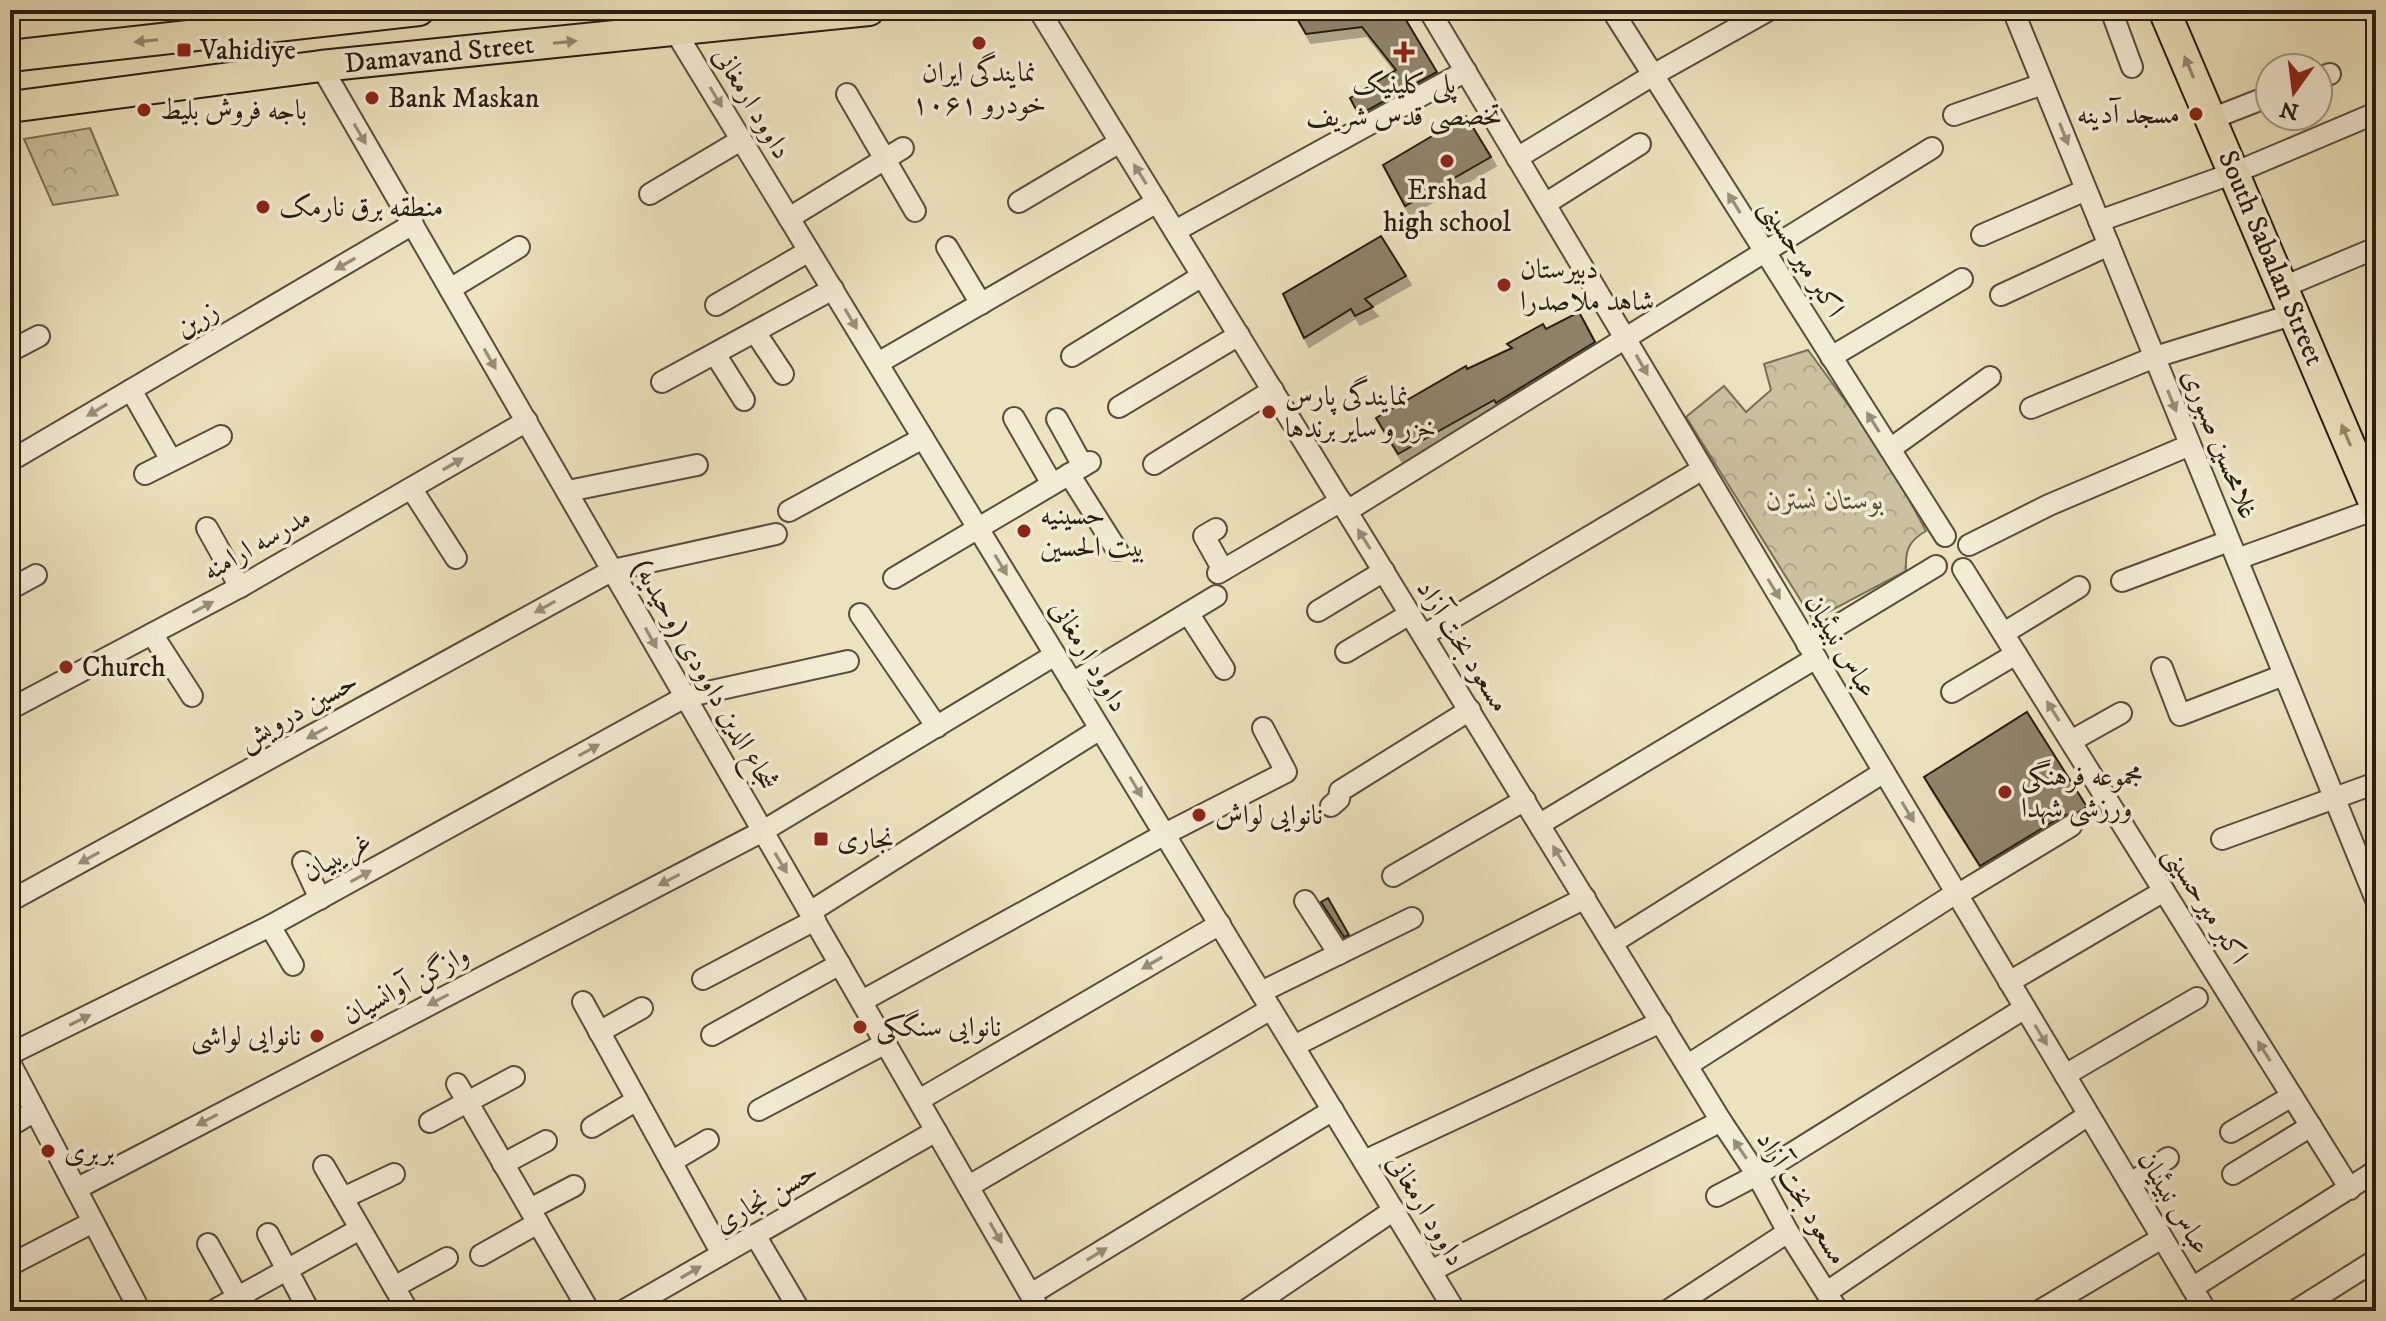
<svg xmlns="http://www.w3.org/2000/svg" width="2386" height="1321" viewBox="0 0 2386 1321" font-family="'IM FELL DW Pica',Amiri,serif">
<defs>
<pattern id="park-crowns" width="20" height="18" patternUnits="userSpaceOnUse" patternTransform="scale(2)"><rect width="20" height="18" fill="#cbc19f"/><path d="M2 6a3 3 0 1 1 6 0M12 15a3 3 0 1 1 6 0" fill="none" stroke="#aea588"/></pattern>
<filter id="shadow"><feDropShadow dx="5" dy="9" stdDeviation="0" flood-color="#0004"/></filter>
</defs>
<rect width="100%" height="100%" fill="#ece2bd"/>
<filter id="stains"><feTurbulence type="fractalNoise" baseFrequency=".0025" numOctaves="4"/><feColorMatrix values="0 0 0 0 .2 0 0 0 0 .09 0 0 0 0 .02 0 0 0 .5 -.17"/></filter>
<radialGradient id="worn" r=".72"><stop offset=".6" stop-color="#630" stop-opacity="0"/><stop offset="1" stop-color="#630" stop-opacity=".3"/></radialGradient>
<g fill="url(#park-crowns)" stroke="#7a6f57" stroke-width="2">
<polygon points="90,128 118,195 53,205 24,139"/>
<path d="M1808 350 1885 455 1926 531C1908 541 1905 551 1906 571L1813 620 1686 417 1724 386 1746 412 1771 390 1764 364Z"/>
</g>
<g fill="#8e8369" stroke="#281d0f" stroke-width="2" filter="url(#shadow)">
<polygon points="1292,10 1400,10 1437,72 1359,115 1350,98 1396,70 1362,27 1306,34"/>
<polygon points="1466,116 1491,157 1405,206 1383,165"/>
<polygon points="1381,236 1406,276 1365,299 1373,307 1355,316 1351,309 1304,338 1283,294"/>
<polygon points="1579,312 1595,342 1496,403 1494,400 1398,454 1376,418 1466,366 1467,369 1512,348 1507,344 1543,324 1546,329"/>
<polygon points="2027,712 2087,807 2075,814 2064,815 1980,866 1924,777"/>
<polygon points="1328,898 1349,935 1344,937 1321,902"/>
</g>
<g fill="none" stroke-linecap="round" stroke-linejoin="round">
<g stroke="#594e3a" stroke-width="24">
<g id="street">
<polyline points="1039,10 1721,1121 1757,1175 1788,1232 1838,1311"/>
<polyline points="1429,10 2206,1311"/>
<polyline points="1612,10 1945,536"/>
<polyline points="2013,10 2376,900"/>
<polyline points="2111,10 2132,67"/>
<polyline points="675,31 1455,1311"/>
<polyline points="321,66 1040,1311"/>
<polyline points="2318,78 2330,74"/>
<polyline points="847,94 915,211"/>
<polyline points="1954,115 2043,84"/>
<polyline points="2211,119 2270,96"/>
<polyline points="1517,158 1653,75 1769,10"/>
<polyline points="650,194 741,140"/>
<polyline points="1019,202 1120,142"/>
<polyline points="1545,204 1640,144"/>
<polyline points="789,218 903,148"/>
<polyline points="2099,221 2234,173 2376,113"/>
<polyline points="1175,231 1466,71"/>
<polyline points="1982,235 2086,190"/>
<polyline points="947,247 981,304"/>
<polyline points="2283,287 2376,248"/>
<polyline points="450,289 519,247"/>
<polyline points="2001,295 2109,245"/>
<polyline points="716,305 809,251"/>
<polyline points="755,332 783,374"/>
<polyline points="10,351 39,336"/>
<polyline points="715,354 744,400"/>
<polyline points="1072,356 1202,276"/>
<polyline points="1831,357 1962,279"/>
<polyline points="878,363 1157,202"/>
<polyline points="662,382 833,289"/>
<polyline points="131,390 171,460"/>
<polyline points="1119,407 1239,335"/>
<polyline points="2031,408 2155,357 2295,314"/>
<polyline points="1014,418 1052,484"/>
<polyline points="1057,419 1083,466"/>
<polyline points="1890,449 1990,377"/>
<polyline points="10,461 413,224"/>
<polyline points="1154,464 1273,390"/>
<polyline points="145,474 221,436"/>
<polyline points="1069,474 1117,550"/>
<polyline points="411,488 456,558"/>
<polyline points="2369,488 2376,453"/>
<polyline points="568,491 697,465"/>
<polyline points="789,511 923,438"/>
<polyline points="1347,511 1932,148"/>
<polyline points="207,528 240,587"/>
<polyline points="1216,529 1204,536 1223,570"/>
<polyline points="1969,545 2049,505 2190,445"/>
<polyline points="2237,559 2376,509"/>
<polyline points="1963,569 2350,1189"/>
<polyline points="1218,573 1341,501"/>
<polyline points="894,578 1090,462"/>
<polyline points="2122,581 2229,541"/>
<polyline points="10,589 36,575"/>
<polyline points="1318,611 1384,571"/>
<polyline points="1188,613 1224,669"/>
<polyline points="860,614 937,727"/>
<polyline points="2004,633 2079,587"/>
<polyline points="152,634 192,696"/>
<polyline points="1424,635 1703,469"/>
<polyline points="1807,644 1936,566"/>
<polyline points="1346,652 1410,614"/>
<polyline points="2162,668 2180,715 2284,675"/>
<polyline points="1072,683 1216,596"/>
<polyline points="1952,692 2016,654"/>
<polyline points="10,709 240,587 527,421"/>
<polyline points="2071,741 2121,713"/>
<polyline points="1331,806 1339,799 1340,791 1470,710"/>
<polyline points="1540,824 1816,658"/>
<polyline points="2222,839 2376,783"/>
<polyline points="303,862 320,899"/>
<polyline points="1393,876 1525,800"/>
<polyline points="1957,895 2071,826"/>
<polyline points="10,901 613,570 776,534"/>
<polyline points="1305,901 1339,954"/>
<polyline points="810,912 1100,729"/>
<polyline points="270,926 293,965"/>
<polyline points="1612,943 1884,772"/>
<polyline points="703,979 815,920"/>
<polyline points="2009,982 2164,891"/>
<polyline points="1261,992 1412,918"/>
<polyline points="862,1001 1165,834 1286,772 1263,728"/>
<polyline points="583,1002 722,1254"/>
<polyline points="599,1032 642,1008"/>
<polyline points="712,1035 840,964"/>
<polyline points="1294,1046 1585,898"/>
<polyline points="10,1054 270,926 685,697 848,661"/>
<polyline points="10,1063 140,1311"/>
<polyline points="1688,1065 1956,893"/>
<polyline points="2065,1075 2197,998"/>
<polyline points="457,1084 589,1311"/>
<polyline points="919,1100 1220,924"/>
<polyline points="759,1110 886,1043"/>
<polyline points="430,1122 514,1077"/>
<polyline points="10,1126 35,1111"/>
<polyline points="592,1127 637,1100"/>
<polyline points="2231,1132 2292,1096"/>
<polyline points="1364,1161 1661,1022"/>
<polyline points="671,1162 708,1140"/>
<polyline points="503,1164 546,1141"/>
<polyline points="324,1166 408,1311"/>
<polyline points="2233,1174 2311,1126"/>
<polyline points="2130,1184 2168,1158"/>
<polyline points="969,1186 1271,1009"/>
<polyline points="76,1189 763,831 1055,655"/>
<polyline points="1717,1196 1757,1175 2025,1008"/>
<polyline points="343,1198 394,1174"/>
<polyline points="530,1209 574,1186"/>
<polyline points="268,1234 309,1311"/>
<polyline points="755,1235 800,1311"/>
<polyline points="208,1244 238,1298"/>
<polyline points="481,1255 538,1223"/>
<polyline points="10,1265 93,1222"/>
<polyline points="1431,1271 1721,1121"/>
<polyline points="394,1287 447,1258"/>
<polyline points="2192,1288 2376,1171"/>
<polyline points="1827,1292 2088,1115"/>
<polyline points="1031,1294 1333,1110"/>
<polyline points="213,1311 360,1229"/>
<polyline points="623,1311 936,1131"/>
<polyline points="1245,1311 1394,1210"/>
<polyline points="1667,1311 1788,1232"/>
<polyline points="2039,1311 2162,1238"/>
<polyline points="2295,1311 2376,1260"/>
</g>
</g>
<g stroke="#281d0f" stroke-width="34">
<g id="primary">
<polyline points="2164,10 2376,507"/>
<polyline points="10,56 419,10"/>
<polyline points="10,107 321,66 869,10"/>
</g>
</g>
<use href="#street" stroke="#f3ecd4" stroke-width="20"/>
<use href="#primary" stroke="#ece2bd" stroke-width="30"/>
</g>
<defs><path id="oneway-solid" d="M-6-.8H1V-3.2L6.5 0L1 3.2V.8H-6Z" transform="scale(2)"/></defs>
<g fill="#94896f">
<use href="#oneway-solid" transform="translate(146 41) rotate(174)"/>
<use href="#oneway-solid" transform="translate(565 42) rotate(-6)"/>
<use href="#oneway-solid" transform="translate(2189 67) rotate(-113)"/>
<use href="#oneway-solid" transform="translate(2346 435) rotate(-113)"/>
</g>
<g fill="#988f7b">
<use href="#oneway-solid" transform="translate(716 97) rotate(59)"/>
<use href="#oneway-solid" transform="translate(360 134) rotate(60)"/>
<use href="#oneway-solid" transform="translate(2064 134) rotate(68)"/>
<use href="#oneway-solid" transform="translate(1140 174) rotate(-122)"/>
<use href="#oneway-solid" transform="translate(1734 203) rotate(-122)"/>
<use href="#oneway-solid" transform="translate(345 264) rotate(150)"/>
<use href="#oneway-solid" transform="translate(851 319) rotate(59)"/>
<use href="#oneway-solid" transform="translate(490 359) rotate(60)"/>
<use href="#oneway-solid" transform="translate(1642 365) rotate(60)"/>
<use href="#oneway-solid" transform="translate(2172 401) rotate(68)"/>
<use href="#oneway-solid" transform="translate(97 410) rotate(149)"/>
<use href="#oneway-solid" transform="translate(1873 422) rotate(-122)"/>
<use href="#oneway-solid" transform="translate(453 464) rotate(-30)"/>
<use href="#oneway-solid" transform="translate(1364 539) rotate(-122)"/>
<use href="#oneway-solid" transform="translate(1001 565) rotate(59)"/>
<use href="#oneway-solid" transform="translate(1774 589) rotate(59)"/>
<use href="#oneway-solid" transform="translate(203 607) rotate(-28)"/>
<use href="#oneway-solid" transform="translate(545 607) rotate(151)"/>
<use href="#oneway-solid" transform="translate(651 638) rotate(61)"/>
<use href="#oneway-solid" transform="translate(2053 711) rotate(-122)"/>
<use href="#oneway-solid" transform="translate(317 733) rotate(151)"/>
<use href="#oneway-solid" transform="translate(589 750) rotate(-29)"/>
<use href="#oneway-solid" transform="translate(1136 787) rotate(59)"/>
<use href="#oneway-solid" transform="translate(1908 812) rotate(59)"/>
<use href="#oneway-solid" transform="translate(1559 856) rotate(-121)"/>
<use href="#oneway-solid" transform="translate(89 858) rotate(151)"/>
<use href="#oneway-solid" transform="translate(781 863) rotate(59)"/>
<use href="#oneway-solid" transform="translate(361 876) rotate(-29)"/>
<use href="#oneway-solid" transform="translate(669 880) rotate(152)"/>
<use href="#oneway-solid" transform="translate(1152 963) rotate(150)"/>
<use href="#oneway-solid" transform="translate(438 1000) rotate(152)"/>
<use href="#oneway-solid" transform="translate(80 1020) rotate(-26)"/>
<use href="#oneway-solid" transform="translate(2041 1035) rotate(59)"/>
<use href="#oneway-solid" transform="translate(2264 1051) rotate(-122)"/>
<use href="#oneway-solid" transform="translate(207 1120) rotate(152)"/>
<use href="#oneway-solid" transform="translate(1740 1149) rotate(-124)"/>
<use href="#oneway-solid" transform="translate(996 1233) rotate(60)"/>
<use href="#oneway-solid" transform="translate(1097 1254) rotate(-31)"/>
<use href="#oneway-solid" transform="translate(691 1272) rotate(-30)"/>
</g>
<g fill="#8f2418" stroke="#f3ecd4" stroke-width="3">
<circle cx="979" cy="43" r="8"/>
<rect x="176" y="42" width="16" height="16" rx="4"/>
<path d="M1400 40h8v8h8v8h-8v8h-8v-8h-8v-8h8z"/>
<circle cx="372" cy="98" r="8"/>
<circle cx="144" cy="110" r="8"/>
<circle cx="2196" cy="114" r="8"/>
<circle cx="1447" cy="161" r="8"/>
<circle cx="263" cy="207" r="8"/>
<circle cx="1504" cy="285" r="8"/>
<circle cx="1269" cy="412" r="8"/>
<circle cx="1024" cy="531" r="8"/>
<circle cx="66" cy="667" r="8"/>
<circle cx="2005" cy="792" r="8"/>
<circle cx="1199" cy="815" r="8"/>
<rect x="813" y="831" width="16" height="16" rx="4"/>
<circle cx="860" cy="1027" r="8"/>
<circle cx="317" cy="1036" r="8"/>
<circle cx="48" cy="1151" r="8"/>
</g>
<g text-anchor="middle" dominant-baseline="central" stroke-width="7" stroke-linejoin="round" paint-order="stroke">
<g font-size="28" fill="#281d0f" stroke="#f3ecd4" text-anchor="start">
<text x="200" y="50">Vahidiye</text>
<text x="979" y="72" text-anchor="middle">نمایندگی ایران<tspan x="979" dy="32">خودرو ۱۰۶۱</tspan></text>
<text x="1404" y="84" text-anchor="middle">پلی کلینیک<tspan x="1404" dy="32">تخصصی قدس شریف</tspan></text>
<text x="388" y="98">Bank Maskan</text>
<text x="160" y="110">باجه فروش بلیط</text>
<text x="2180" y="114" text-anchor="end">مسجد آدینه</text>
<text x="1447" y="190" text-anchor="middle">Ershad<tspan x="1447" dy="32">high school</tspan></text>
<text x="279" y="207">منطقه برق نارمک</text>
<text x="1520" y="269">دبیرستان<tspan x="1520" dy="32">شاهد ملاصدرا</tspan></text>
<text x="1285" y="396">نمایندگی پارس<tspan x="1285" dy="32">خزر و سایر برندها</tspan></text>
<text x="1040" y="515">حسینیه<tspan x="1040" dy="32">بیت الحسین</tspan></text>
<text x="82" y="667">Church</text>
<text x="2021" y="776">مجموعه فرهنگی<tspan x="2021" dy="32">ورزشی شهدا</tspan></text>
<text x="1215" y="815">نانوایی لواش</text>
<text x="837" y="839">نجاری</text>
<text x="876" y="1027">نانوایی سنگکی</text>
<text x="301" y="1036" text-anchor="end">نانوایی لواشی</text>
<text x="64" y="1151">بربری</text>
</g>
<g font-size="28" fill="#281d0f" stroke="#f3ecd4">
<text transform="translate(439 54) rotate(-6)">Damavand Street</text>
<text transform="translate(752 103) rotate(59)">داوود ارمغانی</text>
<text transform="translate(1802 258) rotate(58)">اکبر میرحسینی</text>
<text transform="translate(2271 258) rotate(67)">South Sabalan Street</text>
<text transform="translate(197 319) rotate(-30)">زرین</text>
<text transform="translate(2220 444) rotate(68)">غلامحسین صبوری</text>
<text transform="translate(257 544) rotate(-30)">مدرسه ارامنه</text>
<text transform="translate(1463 646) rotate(58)">مسعود بخت آزاد</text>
<text transform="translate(1841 646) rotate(59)">عباس نبیئیان</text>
<text transform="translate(1089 656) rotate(59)">داوود ارمغانی</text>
<text transform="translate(705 675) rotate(60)">شجاع الدین داوودی (وحیدیه)</text>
<text transform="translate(298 711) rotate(-29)">حسین درویش</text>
<text transform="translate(337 857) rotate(-29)">غریبیان</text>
<text transform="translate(2206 905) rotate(58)">اکبر میرحسینی</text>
<text transform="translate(406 985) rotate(-28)">وازگن آوانسیان</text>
<text transform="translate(766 1197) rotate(-30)">حسن نجاری</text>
<text transform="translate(1802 1198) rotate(59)">مسعود بخت آزاد</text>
<text transform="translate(2174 1203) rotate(59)">عباس نبیئیان</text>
<text transform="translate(1426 1210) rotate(59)">داوود ارمغانی</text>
</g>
<g font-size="28" font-style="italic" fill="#594e3a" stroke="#f3ecd4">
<text x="1825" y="500">بوستان نسترن</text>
</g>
</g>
<rect width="2386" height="1321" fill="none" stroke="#ece2bd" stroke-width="40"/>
<rect x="12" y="12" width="2362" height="1297" fill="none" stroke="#281d0f" stroke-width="4"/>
<rect x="20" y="20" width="2346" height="1281" fill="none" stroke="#281d0f" stroke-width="2"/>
<g transform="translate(2294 92) rotate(194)"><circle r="38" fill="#f3ecd4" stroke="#a29985" stroke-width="2"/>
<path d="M0-6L14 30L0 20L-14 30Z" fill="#8f2418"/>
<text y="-12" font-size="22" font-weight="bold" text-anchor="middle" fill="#281d0f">N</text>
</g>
<rect width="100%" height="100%" filter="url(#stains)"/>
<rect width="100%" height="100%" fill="url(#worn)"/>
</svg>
